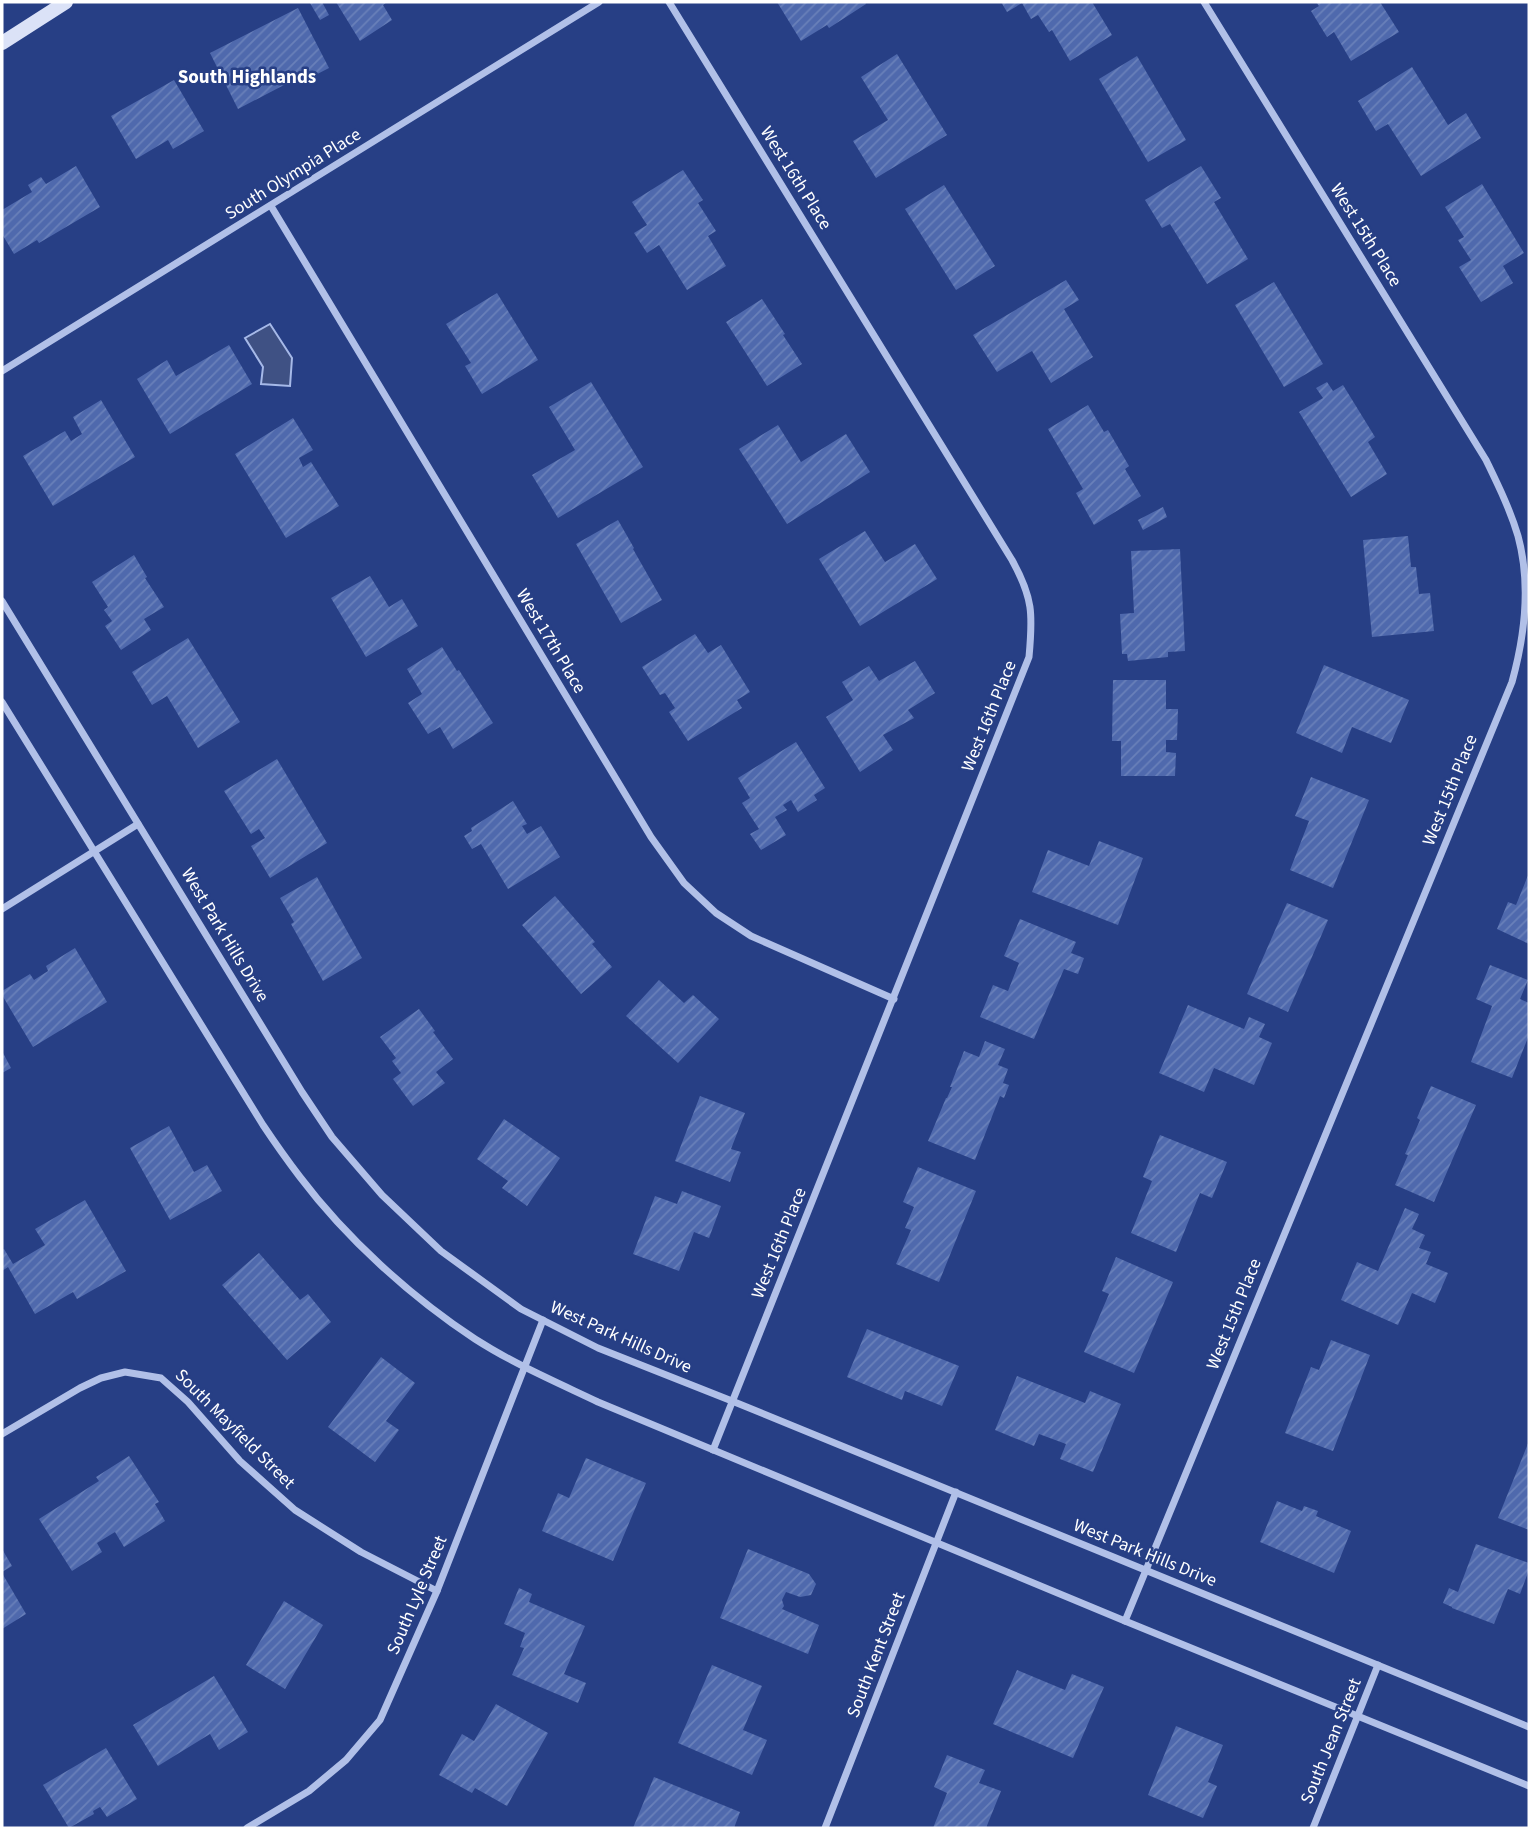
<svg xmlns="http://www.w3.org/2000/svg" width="1531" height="1830" viewBox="0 0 1531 1830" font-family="'Source Sans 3',sans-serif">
<defs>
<pattern id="building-hatch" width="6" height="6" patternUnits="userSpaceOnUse" patternTransform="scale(1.75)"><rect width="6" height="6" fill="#4f69ad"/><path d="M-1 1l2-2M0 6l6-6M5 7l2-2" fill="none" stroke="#6980b9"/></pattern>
</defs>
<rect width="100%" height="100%" fill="#273f85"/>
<polygon fill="#3f5184" stroke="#a6b9e8" stroke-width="2" points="270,324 292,358 290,386 261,384 263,367 245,338"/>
<g fill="url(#building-hatch)">
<polygon points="311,2 322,2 329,15 320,20 310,3"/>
<polygon points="336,2 387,2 383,5 392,20 360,41"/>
<polygon points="777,2 865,2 866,4 829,28 827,25 801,41"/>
<polygon points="1001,2 1092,2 1112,35 1070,61 1052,30 1049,32 1038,15 1031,19 1022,3 1007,12"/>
<polygon points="1316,2 1380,2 1399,32 1351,61 1334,32 1327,37 1311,11 1319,6"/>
<polygon points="298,8 329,68 296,85 289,70 279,75 284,85 238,109 210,53"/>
<polygon points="897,54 947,135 876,178 853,141 888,120 861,77"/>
<polygon points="1137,56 1186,140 1148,162 1099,79"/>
<polygon points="1412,67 1448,125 1466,113 1481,138 1421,176 1388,124 1376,131 1358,101"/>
<polygon points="174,80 204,131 173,149 168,140 136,159 111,116"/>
<polygon points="76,166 100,207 39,243 37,240 14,254 2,234 2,210 32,192 28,185 41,177 46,184"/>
<polygon points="1201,166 1221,198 1214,202 1248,259 1207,284 1170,224 1162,228 1145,200"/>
<polygon points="683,170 703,200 698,203 716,231 708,236 726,266 687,290 659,245 647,253 634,233 647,225 632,202"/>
<polygon points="1482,184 1524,253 1503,266 1513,283 1481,302 1459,267 1471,260 1458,240 1464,237 1445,207"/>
<polygon points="944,185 995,266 956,290 905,209"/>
<polygon points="1066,280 1079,300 1064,309 1093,357 1051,383 1032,351 997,372 973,335"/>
<polygon points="1274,282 1323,364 1284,387 1235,305"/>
<polygon points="497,293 538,360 482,394 465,366 471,363 446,324"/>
<polygon points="762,299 785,334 783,335 802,364 767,386 726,322"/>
<polygon points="229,345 252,384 170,434 137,379 167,360 176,376"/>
<polygon points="591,382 643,467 558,518 532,475 575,450 549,407"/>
<polygon points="1327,382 1333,391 1343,385 1375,437 1368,442 1387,474 1351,497 1299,412 1323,398 1316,388"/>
<polygon points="101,400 135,457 53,506 23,456 65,431 71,441 82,434 73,417"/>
<polygon points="1088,405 1104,432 1108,430 1129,466 1125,469 1141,496 1094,525 1076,493 1083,489 1048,429"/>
<polygon points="293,418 313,450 299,458 303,467 311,462 339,506 286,538 235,454"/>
<polygon points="778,425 801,462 846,434 870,472 787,524 739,449"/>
<polygon points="1163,507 1167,517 1143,530 1138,520"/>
<polygon points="618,520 634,548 633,549 662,600 621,623 576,544"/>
<polygon points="865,531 885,562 915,544 937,579 860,626 819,559"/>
<polygon points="1408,536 1411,567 1416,567 1419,594 1430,593 1434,631 1372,637 1363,540"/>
<polygon points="1180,549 1185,651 1168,652 1168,657 1128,661 1127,654 1122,654 1120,614 1134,613 1131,551"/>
<polygon points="134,555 147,577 145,578 164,607 144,619 151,630 121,650 105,626 112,621 104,610 108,607 92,582"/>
<polygon points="370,576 389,607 402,599 418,626 366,657 331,598"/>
<polygon points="695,634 708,653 721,645 750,692 737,700 742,708 688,741 669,712 675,708 665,693 660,695 642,667"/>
<polygon points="188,638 240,722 198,748 167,696 152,705 132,672"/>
<polygon points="442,647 457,671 459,670 493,723 453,749 440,727 428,734 408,703 422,694 407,669"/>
<polygon points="915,661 935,693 908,710 914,718 883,735 893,750 860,772 826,717 853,700 842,682 869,666 879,681"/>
<polygon points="1324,665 1409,700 1391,743 1352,727 1342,753 1296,733"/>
<polygon points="1113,680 1166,680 1166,709 1178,709 1177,740 1166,740 1166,752 1176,753 1175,776 1121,776 1121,741 1112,741"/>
<polygon points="796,742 825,788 814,795 817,800 798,812 791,800 783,805 787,810 775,817 786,835 761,850 750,834 759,829 742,803 750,798 738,778"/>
<polygon points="277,759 327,843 270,878 251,846 265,838 259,829 251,834 224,791"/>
<polygon points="1311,777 1369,800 1333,888 1290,870 1309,821 1295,816"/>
<polygon points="513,801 527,824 522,826 527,834 541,826 560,857 508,889 481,844 472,849 464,836 472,831 471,828"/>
<polygon points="1099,841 1143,858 1118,925 1032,892 1048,850 1089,866"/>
<polygon points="1529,873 1529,944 1497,929 1508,902 1516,905"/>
<polygon points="317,877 362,958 323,981 291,924 294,922 280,898"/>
<polygon points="555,896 595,942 592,944 612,967 581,994 522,925"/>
<polygon points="1287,903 1328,920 1288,1012 1247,994"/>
<polygon points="1020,919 1076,942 1071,953 1084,958 1078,974 1064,969 1034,1039 980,1017 993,985 1008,991 1019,963 1004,956"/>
<polygon points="75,948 107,1002 33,1047 2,995 2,991 30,974 34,980 48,971 46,966"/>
<polygon points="1490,965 1528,980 1520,999 1529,1003 1529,1035 1512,1078 1471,1062 1492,1006 1476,999"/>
<polygon points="659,980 684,1003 693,995 719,1019 678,1063 626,1016"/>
<polygon points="1188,1005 1244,1029 1249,1017 1265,1024 1259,1037 1272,1043 1254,1085 1214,1068 1204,1092 1159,1073"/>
<polygon points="419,1009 435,1031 433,1032 453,1059 436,1072 445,1083 413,1106 393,1079 401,1073 392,1061 396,1058 380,1037"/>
<polygon points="985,1041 1005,1049 998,1065 1008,1069 1003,1083 1009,1085 1004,1098 1000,1096 975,1160 928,1141 946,1098 947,1098 952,1087 950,1087 964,1051 979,1057"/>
<polygon points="2,1051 11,1068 2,1073"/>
<polygon points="1431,1086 1476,1105 1434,1202 1395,1185 1408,1155 1405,1154 1420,1120 1417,1118"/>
<polygon points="700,1096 745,1113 731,1149 741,1152 730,1182 675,1161"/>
<polygon points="504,1119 560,1158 527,1206 502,1188 508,1181 477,1159"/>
<polygon points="169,1126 194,1172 207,1165 222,1191 170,1220 130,1148"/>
<polygon points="1160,1135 1227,1162 1212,1198 1200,1193 1176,1252 1131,1233 1152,1181 1143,1177"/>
<polygon points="918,1167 976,1191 939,1282 896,1264 911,1230 905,1228 914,1207 903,1202"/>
<polygon points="682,1191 721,1206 709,1238 694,1232 679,1271 633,1254 655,1196 677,1204"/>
<polygon points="85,1200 126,1271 77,1299 73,1292 35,1314 8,1267 2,1271 2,1250 4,1249 13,1264 45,1245 35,1229"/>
<polygon points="1405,1208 1419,1214 1412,1229 1425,1235 1419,1248 1431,1252 1426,1264 1448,1273 1435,1303 1412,1293 1398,1325 1341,1300 1357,1262 1378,1271"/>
<polygon points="259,1253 300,1300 308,1294 331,1322 287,1360 222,1285"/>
<polygon points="1116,1257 1173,1282 1134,1373 1084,1352 1109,1294 1102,1291"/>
<polygon points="867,1329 959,1366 942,1406 905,1391 902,1400 847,1377"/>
<polygon points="1331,1340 1370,1355 1333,1451 1285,1433 1311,1367 1319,1370"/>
<polygon points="381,1357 415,1383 386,1421 399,1430 375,1462 328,1427"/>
<polygon points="1017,1376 1085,1403 1090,1391 1121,1404 1093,1472 1060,1459 1066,1444 1039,1434 1034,1446 995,1430"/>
<polygon points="1529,1441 1529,1530 1498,1518"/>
<polygon points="129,1456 159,1502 155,1504 165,1521 124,1547 115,1532 97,1543 102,1552 72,1571 39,1519 99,1481 96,1477"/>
<polygon points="586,1458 646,1483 613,1561 542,1531 558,1493 569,1498"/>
<polygon points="1277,1501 1302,1511 1304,1506 1318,1511 1316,1516 1351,1531 1334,1573 1260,1542"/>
<polygon points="1476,1544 1529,1563 1529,1570 1520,1594 1508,1589 1494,1624 1452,1608 1452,1607 1443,1603 1449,1588 1458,1592"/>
<polygon points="2,1549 12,1566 2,1572"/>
<polygon points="748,1549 809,1574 816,1584 811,1595 800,1597 786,1592 782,1600 784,1606 782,1609 819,1625 808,1654 720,1618"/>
<polygon points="2,1573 26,1614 2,1629"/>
<polygon points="519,1588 532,1594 529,1602 585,1626 564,1674 586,1683 578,1703 512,1675 524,1648 520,1647 525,1633 504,1624"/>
<polygon points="284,1601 323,1625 285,1689 246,1665"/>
<polygon points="712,1665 762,1686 743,1730 767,1740 752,1775 678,1743"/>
<polygon points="1017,1670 1065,1690 1072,1674 1104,1687 1073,1758 993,1724"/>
<polygon points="214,1676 248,1732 219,1750 210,1734 158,1766 133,1725"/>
<polygon points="496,1704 548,1733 507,1806 475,1788 472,1793 439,1775 462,1734 474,1741"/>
<polygon points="1176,1726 1223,1745 1208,1782 1217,1786 1203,1818 1148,1795"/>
<polygon points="106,1748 137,1799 107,1817 100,1807 93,1811 94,1814 69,1828 43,1785"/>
<polygon points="947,1755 985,1770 979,1783 1001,1791 986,1828 933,1828 947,1793 934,1787"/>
<polygon points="654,1777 740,1812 734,1828 633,1828"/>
</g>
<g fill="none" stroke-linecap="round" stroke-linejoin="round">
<g stroke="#b1c0e8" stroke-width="7">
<path d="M669 2 1012 560C1033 598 1033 614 1029 657L713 1450"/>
<polyline points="271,206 651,837 684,883 716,913 751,936 894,999"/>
<polyline points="2,371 599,2"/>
<polyline points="2,601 302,1092 332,1137 382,1195 441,1251 521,1309 598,1348 732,1401 1529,1727"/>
<path d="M2 702 263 1125C275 1143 287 1160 300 1177 346 1238 411 1297 475 1339 514 1364 556 1382 598 1402L1125 1621 1529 1786"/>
<polyline points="2,909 138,824"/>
<polyline points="2,1434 80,1388 101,1378 125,1372 161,1378 188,1402 240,1461 295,1510 361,1552 437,1591"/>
<path d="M1125 1621 1512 682C1525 635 1531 584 1518 536 1510 509 1498 485 1486 460L1204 2"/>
<polyline points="247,1828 309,1791 346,1760 380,1720 437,1591 543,1320"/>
<polyline points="825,1828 956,1492"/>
<polyline points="1313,1828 1378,1665"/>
</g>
<polyline stroke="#dbe2f7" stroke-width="14" points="2,43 66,2"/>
</g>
<g text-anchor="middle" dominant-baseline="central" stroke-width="5" stroke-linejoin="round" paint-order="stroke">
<g font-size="18" fill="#fff" stroke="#273f85">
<text transform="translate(293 174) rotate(-32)">South Olympia Place</text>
<text transform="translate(796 178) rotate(58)">West 16th Place</text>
<text transform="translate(1366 235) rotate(58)">West 15th Place</text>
<text transform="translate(551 641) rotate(59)">West 17th Place</text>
<text transform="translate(989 716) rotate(-68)">West 16th Place</text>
<text transform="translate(1450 790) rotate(-68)">West 15th Place</text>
<text transform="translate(225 935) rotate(59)">West Park Hills Drive</text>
<text transform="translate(779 1243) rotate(-68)">West 16th Place</text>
<text transform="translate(1234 1314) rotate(-68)">West 15th Place</text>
<text transform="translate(621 1337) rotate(24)">West Park Hills Drive</text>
<text transform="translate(235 1429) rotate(45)">South Mayfield Street</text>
<text transform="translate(1145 1553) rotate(22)">West Park Hills Drive</text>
<text transform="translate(417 1595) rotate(-67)">South Lyle Street</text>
<text transform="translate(876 1655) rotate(-69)">South Kent Street</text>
<text transform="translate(1331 1741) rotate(-68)">South Jean Street</text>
</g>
<g font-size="19" font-weight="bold" fill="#fff" stroke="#273f85">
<text x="247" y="77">South Highlands</text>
</g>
</g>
<rect width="1531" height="1830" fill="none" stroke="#ffffff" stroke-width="7"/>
</svg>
